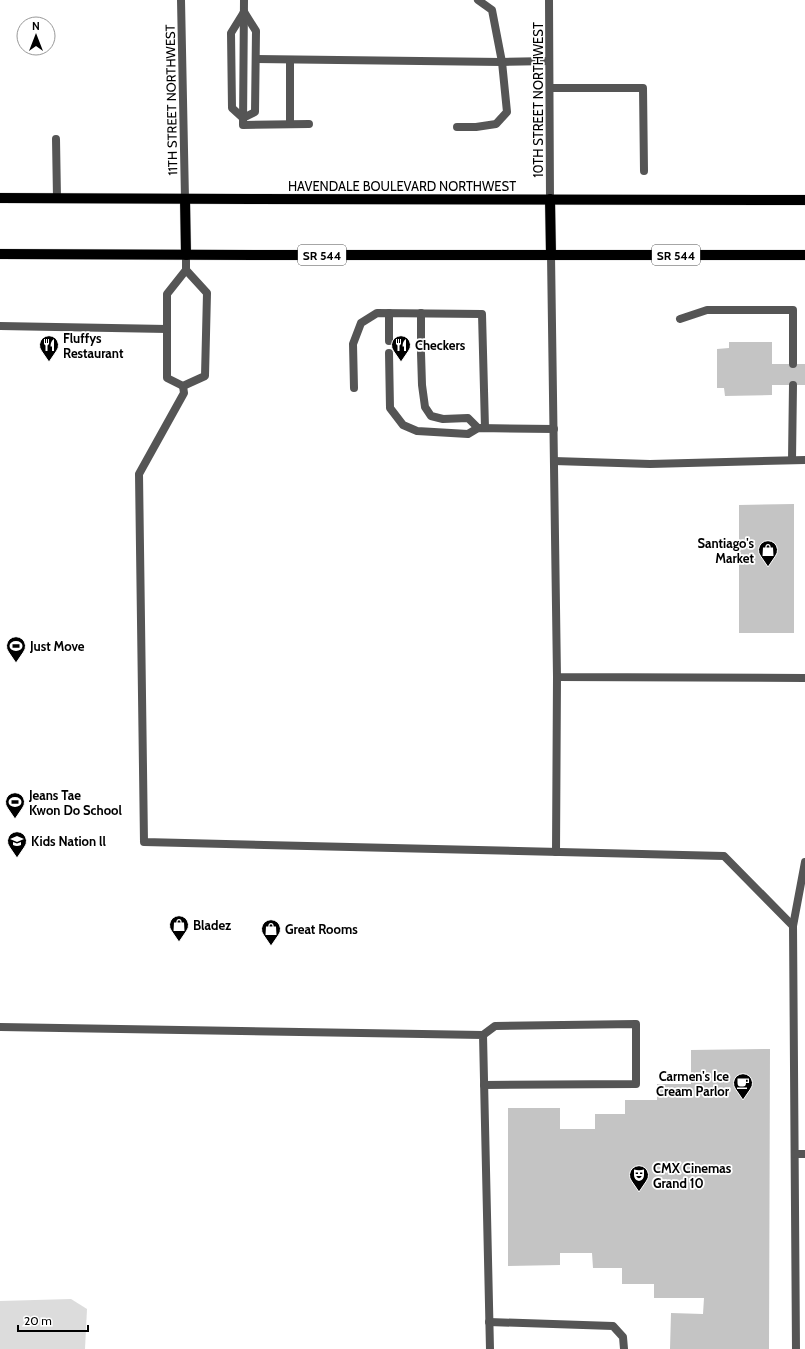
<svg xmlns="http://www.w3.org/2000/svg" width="805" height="1349" viewBox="0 0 805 1349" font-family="Cabin,sans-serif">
<rect width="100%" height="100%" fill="#fff"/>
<polygon fill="#dcdcdc" points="71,1299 87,1309 85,1349 0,1349 0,1301"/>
<g fill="#c4c4c4">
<polygon points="729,342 772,342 772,364 805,364 805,385 772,385 772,395 725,396 724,388 717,388 717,349 729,348"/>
<polygon points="794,504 794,633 739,633 739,505"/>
<polygon points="770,1049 769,1349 670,1349 671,1313 703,1314 704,1298 654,1298 654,1284 622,1284 622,1268 593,1268 592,1253 560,1253 560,1265 508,1266 508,1108 560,1108 560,1129 595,1129 595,1114 625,1114 625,1100 657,1100 657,1084 691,1084 691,1050"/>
</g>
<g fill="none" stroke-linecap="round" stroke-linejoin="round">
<g stroke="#dbdbdb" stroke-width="11">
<g id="primary">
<polyline points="0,198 252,199 805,200"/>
<polyline points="185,199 186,255"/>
<polyline points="550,199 551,255"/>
<polyline points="0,254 254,255 805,255"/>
</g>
</g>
<g stroke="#555" stroke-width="8">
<polyline points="244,0 243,125 309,124"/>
<polyline points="256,59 502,62 549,61"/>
<polyline points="550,88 643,88 644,171"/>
<polyline points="243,118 255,112 256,31 244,12"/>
<polyline points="243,118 232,108 231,33 244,12"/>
<polyline points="290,124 290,60"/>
<polyline points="457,127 476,127 496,124 507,112 502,62 492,10 478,0"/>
<polyline points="56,139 57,198"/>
<polyline points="551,255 557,677 805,678"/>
<polyline points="186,270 207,293 205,376 183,386 167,378 167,294 186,270 186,255"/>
<polyline points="389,313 389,341"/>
<polyline points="421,313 421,341"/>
<polyline points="680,319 707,310 793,310 793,364"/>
<polyline points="0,326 167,329"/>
<polyline points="389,353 390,408 403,425 417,431 468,434 478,428 554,429"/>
<polyline points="421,353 422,385 425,407 431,416 443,419 468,418 478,428"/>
<polyline points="183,386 184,393 139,474 144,842 724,856 793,926 796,1349"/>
<polyline points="354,388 353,344 361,323 377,313 482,314 485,428"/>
<polyline points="792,460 793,385"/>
<polyline points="554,461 650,464 805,460"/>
<polyline points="556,852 557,677"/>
<polyline points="793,926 805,862"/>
<polyline points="0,1027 483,1035 490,1349"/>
<polyline points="483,1035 495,1026 636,1024 636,1084 484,1085"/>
<polyline points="795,1154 805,1154"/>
<polyline points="489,1322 613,1326 623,1337 624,1349"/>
</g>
<g stroke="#555" stroke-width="8">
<polyline points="181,0 185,199"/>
<polyline points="549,0 550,199"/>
</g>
<use href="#primary" stroke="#000" stroke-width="10"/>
</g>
<defs>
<g id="restaurant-pin" transform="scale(1)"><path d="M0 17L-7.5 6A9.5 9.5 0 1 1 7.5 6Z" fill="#000" stroke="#fff"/><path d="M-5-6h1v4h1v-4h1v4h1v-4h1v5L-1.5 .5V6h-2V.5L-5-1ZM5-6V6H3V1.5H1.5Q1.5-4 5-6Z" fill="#fff"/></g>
<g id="shop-pin" transform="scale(1)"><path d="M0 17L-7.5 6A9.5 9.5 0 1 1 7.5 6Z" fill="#000" stroke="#fff"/><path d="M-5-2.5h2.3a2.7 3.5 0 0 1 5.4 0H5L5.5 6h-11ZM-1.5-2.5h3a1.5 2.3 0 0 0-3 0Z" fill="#fff"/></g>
<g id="stadium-pin" transform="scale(1)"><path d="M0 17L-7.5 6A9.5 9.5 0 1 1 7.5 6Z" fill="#000" stroke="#fff"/><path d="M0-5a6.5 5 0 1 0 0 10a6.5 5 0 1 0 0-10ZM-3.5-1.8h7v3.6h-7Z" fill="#fff"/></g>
<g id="school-pin" transform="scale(1)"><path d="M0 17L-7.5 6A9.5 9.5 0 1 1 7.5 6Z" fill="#000" stroke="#fff"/><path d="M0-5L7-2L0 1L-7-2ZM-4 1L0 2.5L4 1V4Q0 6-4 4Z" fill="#fff"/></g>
<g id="cafe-pin" transform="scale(1)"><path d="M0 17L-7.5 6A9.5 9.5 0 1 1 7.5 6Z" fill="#000" stroke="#fff"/><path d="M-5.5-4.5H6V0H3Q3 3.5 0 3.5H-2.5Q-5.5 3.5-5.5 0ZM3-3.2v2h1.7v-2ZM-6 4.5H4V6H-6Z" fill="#fff"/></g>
<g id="theatre-pin" transform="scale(1)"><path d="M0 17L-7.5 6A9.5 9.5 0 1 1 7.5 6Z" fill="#000" stroke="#fff"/><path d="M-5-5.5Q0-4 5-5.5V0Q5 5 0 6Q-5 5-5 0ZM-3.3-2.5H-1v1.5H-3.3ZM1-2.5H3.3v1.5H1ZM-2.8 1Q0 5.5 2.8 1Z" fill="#fff"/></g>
</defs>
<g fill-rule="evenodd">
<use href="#restaurant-pin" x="49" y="345"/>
<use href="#restaurant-pin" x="401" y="345"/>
<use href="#shop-pin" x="768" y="550"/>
<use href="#stadium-pin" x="16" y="646"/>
<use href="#stadium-pin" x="15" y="802"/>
<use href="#school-pin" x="17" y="841"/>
<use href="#shop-pin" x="179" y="925"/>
<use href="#shop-pin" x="271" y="929"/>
<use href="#cafe-pin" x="743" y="1083"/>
<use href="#theatre-pin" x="639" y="1175"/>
</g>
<g text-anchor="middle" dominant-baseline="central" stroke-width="3.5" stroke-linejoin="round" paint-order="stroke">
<g fill="#fff" stroke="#4c4c4c" stroke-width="1">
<rect x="298" y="245" width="48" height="20" rx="3"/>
<rect x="652" y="245" width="48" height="20" rx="3"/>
</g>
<g font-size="12" font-weight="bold" fill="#000">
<text x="322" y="255">SR 544</text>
<text x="676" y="255">SR 544</text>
</g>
<g font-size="13" fill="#000" stroke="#fff">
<text transform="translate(171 100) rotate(-91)">11TH STREET NORTHWEST</text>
<text transform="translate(538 100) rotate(-90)">10TH STREET NORTHWEST</text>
<text x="402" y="186">HAVENDALE BOULEVARD NORTHWEST</text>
</g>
<g font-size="13" font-weight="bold" fill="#000" stroke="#fff" text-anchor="start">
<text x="63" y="338">Fluffys<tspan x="63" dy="15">Restaurant</tspan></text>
<text x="415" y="345">Checkers</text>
<text x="754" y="543" text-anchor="end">Santiago's<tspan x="754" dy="15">Market</tspan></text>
<text x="30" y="646">Just Move</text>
<text x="29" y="795">Jeans Tae<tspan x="29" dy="15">Kwon Do School</tspan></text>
<text x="31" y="841">Kids Nation ll</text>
<text x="193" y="925">Bladez</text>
<text x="285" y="929">Great Rooms</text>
<text x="729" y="1076" text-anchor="end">Carmen's Ice<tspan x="729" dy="15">Cream Parlor</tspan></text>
<text x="653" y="1168">CMX Cinemas<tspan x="653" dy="15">Grand 10</tspan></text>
</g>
</g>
<g transform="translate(36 36)"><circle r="19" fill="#ffffff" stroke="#999999"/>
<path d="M0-3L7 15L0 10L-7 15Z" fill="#000000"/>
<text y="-6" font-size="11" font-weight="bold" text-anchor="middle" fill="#000000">N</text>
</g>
<path d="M18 1325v6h70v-6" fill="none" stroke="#000000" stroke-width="2"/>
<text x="24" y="1325" font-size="12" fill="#000000" stroke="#ffffff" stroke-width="3" paint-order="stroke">20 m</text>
</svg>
